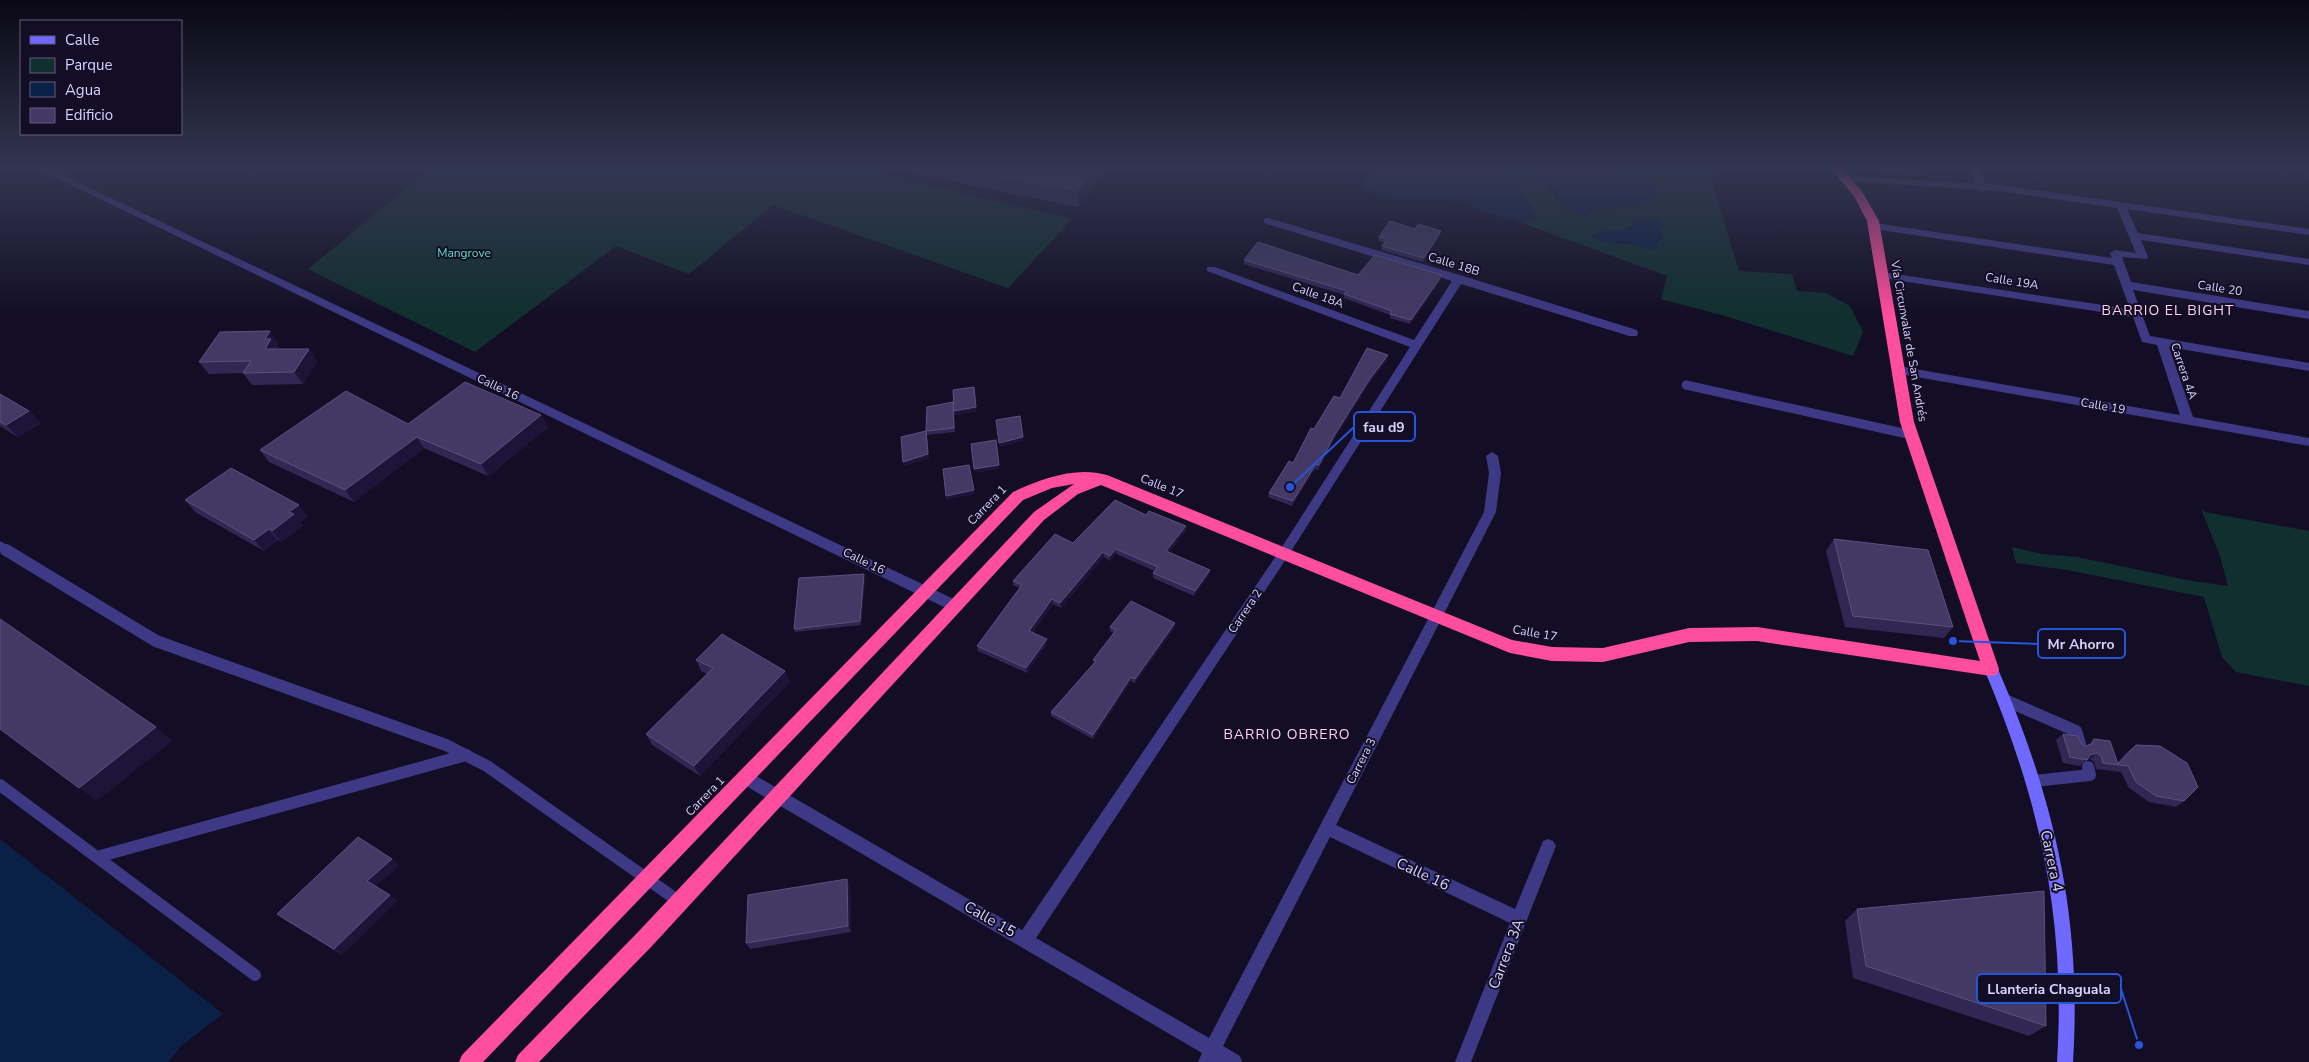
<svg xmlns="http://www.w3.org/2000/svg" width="2309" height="1062" viewBox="0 0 2309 1062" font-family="'Nunito Sans',sans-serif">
<rect width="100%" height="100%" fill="#130e25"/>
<g fill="#112f2e" fill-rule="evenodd">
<polygon points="412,168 856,168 1072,219 1008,288 773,205 689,274 616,246 475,352 308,269 426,172"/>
<path d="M1514 168H1547L1540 171 1557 199 1576 215H1587L1594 209 1627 207 1653 196 1651 178 1612 176 1592 168H1712L1713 185 1739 271 1792 274 1797 291 1826 293 1850 306 1863 332 1853 356 1725 316 1661 299 1667 276 1514 220H1530L1536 215 1507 171ZM1657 219 1662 239 1647 248C1630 241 1613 245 1596 239L1599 232C1614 231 1627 233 1636 221L1656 223Z"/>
<polygon points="1864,168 1922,168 1925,175 1880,173"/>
<polygon points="2201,509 2205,512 2309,531 2309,686 2236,672 2222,657 2204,597 2067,570 2016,563 2012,547 2042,554 2077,557 2192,581 2228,586 2220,556"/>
</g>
<g fill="#0b2047">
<path d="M1379 168H1506L1526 203 1536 215C1526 233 1471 205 1457 201 1443 197 1429 199 1415 200 1399 200 1376 196 1363 187L1362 180Z"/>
<path d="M1547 168H1592L1612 176 1651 178 1658 185C1654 208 1612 208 1594 209 1587 210 1586 218 1577 215 1560 209 1561 198 1552 187 1548 183 1544 180 1540 177L1539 171Z"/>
<polygon points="1657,219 1665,225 1659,229 1664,236 1656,241 1657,248 1654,250 1626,242 1606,242 1591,236 1599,232 1630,229 1636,221 1655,223"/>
<polygon points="0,839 223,1014 181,1046 168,1062 0,1062"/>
</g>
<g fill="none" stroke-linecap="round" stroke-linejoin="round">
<g stroke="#3d3984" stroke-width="9">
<polyline points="1975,168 1982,187"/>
<polyline points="1686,385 1912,435"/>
<polyline points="0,546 8,551"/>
</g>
<g stroke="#3d3984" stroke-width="12">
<polyline points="6,550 156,641 446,745 487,766 680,902"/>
<polyline points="2005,700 2076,731 2080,744"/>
<polyline points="2034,781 2090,775 2088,767"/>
<polyline points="0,785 255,975"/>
<polyline points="97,857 466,755"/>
</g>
<g fill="#3d3984" fill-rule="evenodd">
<polygon points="36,168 48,168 960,602 962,606 960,610 950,610"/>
<polygon points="1847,176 2000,185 2309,229 2309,235 2127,209 2138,233 2309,259 2309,265 2141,240 2148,257 2147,259 2122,257 2131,282 2309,311 2309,319 2133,290 2150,336 2309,363 2309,371 2169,347 2193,417 2309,438 2309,446 1894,373 1892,370 1898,366 2180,415 2157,345 2142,342 2133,317 1882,278 1877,275 1882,272 2130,309 2114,265 1874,229 1869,226 1874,223 2112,258 2110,253 2115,250 2136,253 2117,208 2000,191 1844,181 1842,179"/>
<polygon points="1268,218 1463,276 1637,330 1638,333 1637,336 1629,336 1461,284 1288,556 1036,938 1209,1038 1484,512 1489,473 1486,456 1492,452 1498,456 1501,473 1496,512 1336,825 1515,909 1543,841 1548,839 1553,841 1556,846 1471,1062 1455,1062 1510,923 1330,837 1223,1046 1240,1056 1242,1062 1198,1062 1202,1053 741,783 739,778 741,773 746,772 751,773 1022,930 1280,550 1410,347 1207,271 1207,267 1215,267 1414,340 1452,281 1264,223 1264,219"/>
</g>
<path fill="#7069ff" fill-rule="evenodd" d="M1991 663 1996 665 1998 669C2055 801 2082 918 2073 1062H2057C2066 918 2040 801 1984 669L1986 665Z"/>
<path fill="#ff4d9f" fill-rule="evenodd" d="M1830 168H1842L1863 193 1879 221 1914 422 1999 669 1997 674 1991 676 1757 641 1689 642 1603 662 1552 661 1510 653 1101 485 1078 494 1044 520 652 946 539 1062H515L518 1055 638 932 1034 512 1074 484 1052 488 1023 500 483 1062H459L462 1055 1013 492C1041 479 1075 466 1107 475L1512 640 1552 647 1603 648 1689 628 1757 627 1980 661 1900 422 1867 221 1854 196Z"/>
</g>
<g fill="#312753">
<polygon points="887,168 1108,168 1078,207"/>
<polygon points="1415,229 1440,235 1423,262 1381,250 1382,246 1384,243 1378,241 1379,237"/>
<polygon points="1244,260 1358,275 1441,280 1410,324 1390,318 1390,315 1344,298 1344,295 1244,264"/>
<polygon points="278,343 276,346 279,349 309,349 317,361 303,384 252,385 243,373 209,374 199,362"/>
<polygon points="1387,360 1368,385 1333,441 1318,470 1315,469 1292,506 1268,497 1269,493 1293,463 1314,429 1340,398"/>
<polygon points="0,394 29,411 41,423 18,437 0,426"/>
<polygon points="927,407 977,411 954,415 955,432 927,435 929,458 904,466 926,431"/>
<polygon points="541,415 548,427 488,476 424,448 354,502 269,462 260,450 408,424"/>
<polygon points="185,500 308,517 300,522 303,526 281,542 278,540 264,551 195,512"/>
<polygon points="1186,526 1186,531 1169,552 1209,575 1194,596 1153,578 1153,573 1155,571 1116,554 1110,561 1104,557 1061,608 1053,604 1032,633 1047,644 1027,673 978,651 977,646 1019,588 1013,585 1013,581 1073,543"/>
<polygon points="1834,539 1953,627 1944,638 1845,627 1826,551"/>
<polygon points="865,578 861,625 795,632 794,629"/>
<polygon points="1110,627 1175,627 1135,683 1131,681 1093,739 1051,716 1051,712 1094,663 1093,660 1114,633 1110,631"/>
<polygon points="696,660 790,682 700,776 652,745 646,734 707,674 701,671"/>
<polygon points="2063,734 2085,746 2088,745 2094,739 2117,763 2128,751 2136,745 2184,801 2176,807 2149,802 2129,788 2121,772 2096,769 2094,762 2090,759 2087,760 2080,766 2063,763 2056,740"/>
<polygon points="392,859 399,866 375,886 397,901 342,955 285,920 277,914"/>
<polygon points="850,885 851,932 750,949 746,943"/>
<polygon points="1857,909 2046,1026 2029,1036 1853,978 1845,921"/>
</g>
<g fill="#1d1539">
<polygon points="1096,168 1108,168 1078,207 1077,191"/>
<polygon points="1441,231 1440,235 1423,262 1424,258"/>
<polygon points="1442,275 1441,280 1410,324 1411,320"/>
<polygon points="270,331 278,343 276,346 280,350 265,349 265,339"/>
<polygon points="309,349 317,361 303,384 294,372"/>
<polygon points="1388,355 1387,360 1368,385 1333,441 1318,470 1319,465 1334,436 1369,380"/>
<polygon points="974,387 977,411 954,415 955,432 953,402"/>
<polygon points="29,411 41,423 18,437 6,425"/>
<polygon points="541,415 548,427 488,476 481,464"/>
<polygon points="926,431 929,458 904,466 903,462"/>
<polygon points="417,437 424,448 354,502 345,490"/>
<polygon points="1023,437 1024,441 1000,447 999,443"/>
<polygon points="996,440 999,469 975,473 974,469"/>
<polygon points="1316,464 1315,469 1292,506 1293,501"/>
<polygon points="974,490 975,494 946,500 946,496"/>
<polygon points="299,505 308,517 300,522 303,526 281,542 272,531 289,512"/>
<polygon points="1186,526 1186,531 1166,556 1166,551"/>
<polygon points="269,529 278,540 264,551 254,540"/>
<polygon points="1116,549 1116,554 1110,561 1110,556"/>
<polygon points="1103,552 1104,557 1061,608 1060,603"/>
<polygon points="1210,570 1209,575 1194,596 1195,591"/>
<polygon points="864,574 865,578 861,625 860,621"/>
<polygon points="1052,599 1053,604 1029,636 1029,631"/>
<polygon points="1175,623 1175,627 1135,683 1135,679"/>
<polygon points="1047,639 1047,644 1027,673 1026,668"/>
<polygon points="785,671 790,682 700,776 694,766"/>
<polygon points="1131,677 1131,681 1093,739 1093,735"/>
<polygon points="156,727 172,741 97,801 79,788"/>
<polygon points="2097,753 2090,759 2087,760 2090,755"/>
<polygon points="392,859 399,866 374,888 367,881"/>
<polygon points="847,879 850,885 851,932 848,926"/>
<polygon points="390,895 397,901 342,955 334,949"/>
</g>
<g fill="#433965" stroke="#5a517e">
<polygon points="960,168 1096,168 1077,191"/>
<polygon points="1390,221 1415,229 1418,224 1441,231 1424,258 1382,246 1387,239 1379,237"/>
<polygon points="1258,242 1358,275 1375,255 1442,275 1411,320 1390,314 1392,311 1344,294 1347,291 1244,260"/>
<polygon points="270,331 265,339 271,339 265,349 309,349 294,372 243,373 251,361 199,362 220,332"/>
<polygon points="1367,348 1388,355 1369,380 1334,436 1319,465 1316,464 1293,501 1269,493 1289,461 1293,463 1311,428 1314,429 1334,396 1340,398"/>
<polygon points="465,382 541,415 481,464 417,437 345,490 260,450 346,391 408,424"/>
<polygon points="974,387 976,407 954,411 953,390"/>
<polygon points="0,394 29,411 6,425 0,422"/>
<polygon points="953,402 954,428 926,431 927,407"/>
<polygon points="1020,416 1023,437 999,443 996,420"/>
<polygon points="926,431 928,454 903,462 901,437"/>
<polygon points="996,440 999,465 974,469 971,444"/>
<polygon points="969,465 974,490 946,496 943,469"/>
<polygon points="231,468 299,505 289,512 294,514 272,531 269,529 254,540 185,500"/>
<polygon points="1115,500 1146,515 1149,511 1186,526 1166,551 1210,570 1195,591 1153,573 1158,567 1116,549 1110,556 1103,552 1060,603 1052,599 1029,631 1047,639 1026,668 977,646 1022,585 1013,581 1055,534 1073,543"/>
<polygon points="1834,539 1928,550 1953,627 1853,616"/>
<polygon points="864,574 860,621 794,629 799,578"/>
<polygon points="1131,601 1175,623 1135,679 1131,677 1093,735 1051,712 1096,661 1093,660 1116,630 1110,627"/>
<polygon points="0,619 156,727 79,788 0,729"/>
<polygon points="722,634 785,671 694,766 646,734 713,668 696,660"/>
<polygon points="2063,734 2078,736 2081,743 2085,746 2092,744 2094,739 2110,741 2118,764 2136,745 2160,746 2187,763 2198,787 2184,801 2156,796 2136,782 2128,766 2103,763 2101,756 2097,753 2090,755 2087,760 2070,757"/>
<polygon points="358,837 392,859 367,881 390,895 334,949 277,914"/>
<polygon points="847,879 848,926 746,943 748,895"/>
<polygon points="2044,891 2046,1026 1866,966 1857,909"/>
</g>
<linearGradient id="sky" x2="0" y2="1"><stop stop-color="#0a0814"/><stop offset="0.53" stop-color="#333651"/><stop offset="1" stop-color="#333651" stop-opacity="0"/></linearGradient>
<rect width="2309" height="316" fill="url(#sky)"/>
<g text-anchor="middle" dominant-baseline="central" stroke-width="4" stroke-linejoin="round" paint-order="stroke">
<g font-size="12" fill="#5ce1c2" stroke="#130e25">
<text x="464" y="253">Mangrove</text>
</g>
<g font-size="12" fill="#d8d2ff" stroke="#130e25">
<text transform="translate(1454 264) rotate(17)">Calle 18B</text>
<text transform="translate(2012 281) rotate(9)">Calle 19A</text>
<text transform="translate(2220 288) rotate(9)">Calle 20</text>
<text transform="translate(1318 295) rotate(20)">Calle 18A</text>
<text transform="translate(1909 341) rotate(80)">Vía Circunvalar de San Andrés</text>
<text transform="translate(2184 371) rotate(71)">Carrera 4A</text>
<text transform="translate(498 387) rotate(26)">Calle 16</text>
<text transform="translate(2103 406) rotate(10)">Calle 19</text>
<text transform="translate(1162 486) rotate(22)">Calle 17</text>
<text transform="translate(987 505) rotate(-46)">Carrera 1</text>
<text transform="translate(864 561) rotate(26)">Calle 16</text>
<text transform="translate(1245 611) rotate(-56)">Carrera 2</text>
<text transform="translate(1535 633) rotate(10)">Calle 17</text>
<text transform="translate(1361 761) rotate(-63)">Carrera 3</text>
<text transform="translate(705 796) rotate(-46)">Carrera 1</text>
</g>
<g font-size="14" letter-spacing="1" fill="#ffd4ef" stroke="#130e25">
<text x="2168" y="310">BARRIO EL BIGHT</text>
<text x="1287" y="734">BARRIO OBRERO</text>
</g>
<g font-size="15" fill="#d8d2ff" stroke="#130e25">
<text transform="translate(2052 861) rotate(78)">Carrera 4</text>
<text transform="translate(1423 874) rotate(25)">Calle 16</text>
<text transform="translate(990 919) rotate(30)">Calle 15</text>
<text transform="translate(1506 954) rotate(-69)">Carrera 3A</text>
</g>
</g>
<path fill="none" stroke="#2655da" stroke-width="2" d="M1290 487L1354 427M1953 641L2038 644M2139 1045L2121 989"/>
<g fill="#2655da" stroke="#130e25" stroke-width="2">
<circle cx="1290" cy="487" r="5"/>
<circle cx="1953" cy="641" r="5"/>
<circle cx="2139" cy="1045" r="5"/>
</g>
<g fill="#130e25" stroke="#2655da" stroke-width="2">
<rect x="1354" y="412" width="61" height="29" rx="5"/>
<rect x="2038" y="629" width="87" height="29" rx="5"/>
<rect x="1977" y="974" width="144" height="29" rx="5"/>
</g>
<g font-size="14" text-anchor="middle" font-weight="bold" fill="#d8d2ff">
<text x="1384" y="432">fau d9</text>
<text x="2081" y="649">Mr Ahorro</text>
<text x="2049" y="994">Llanteria Chaguala</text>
</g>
<rect x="20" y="20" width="162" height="115" fill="#130e25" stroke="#625c7c"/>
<rect x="30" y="36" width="25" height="8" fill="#7069ff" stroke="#625c7c"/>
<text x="65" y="45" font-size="15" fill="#d8d2ff">Calle</text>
<rect x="30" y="58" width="25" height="15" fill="#112f2e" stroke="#625c7c"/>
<text x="65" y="70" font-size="15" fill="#d8d2ff">Parque</text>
<rect x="30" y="82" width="25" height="15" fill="#0b2047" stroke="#625c7c"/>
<text x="65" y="95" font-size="15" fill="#d8d2ff">Agua</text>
<rect x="30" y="108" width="25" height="15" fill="#433965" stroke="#625c7c"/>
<text x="65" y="120" font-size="15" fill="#d8d2ff">Edificio</text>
</svg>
